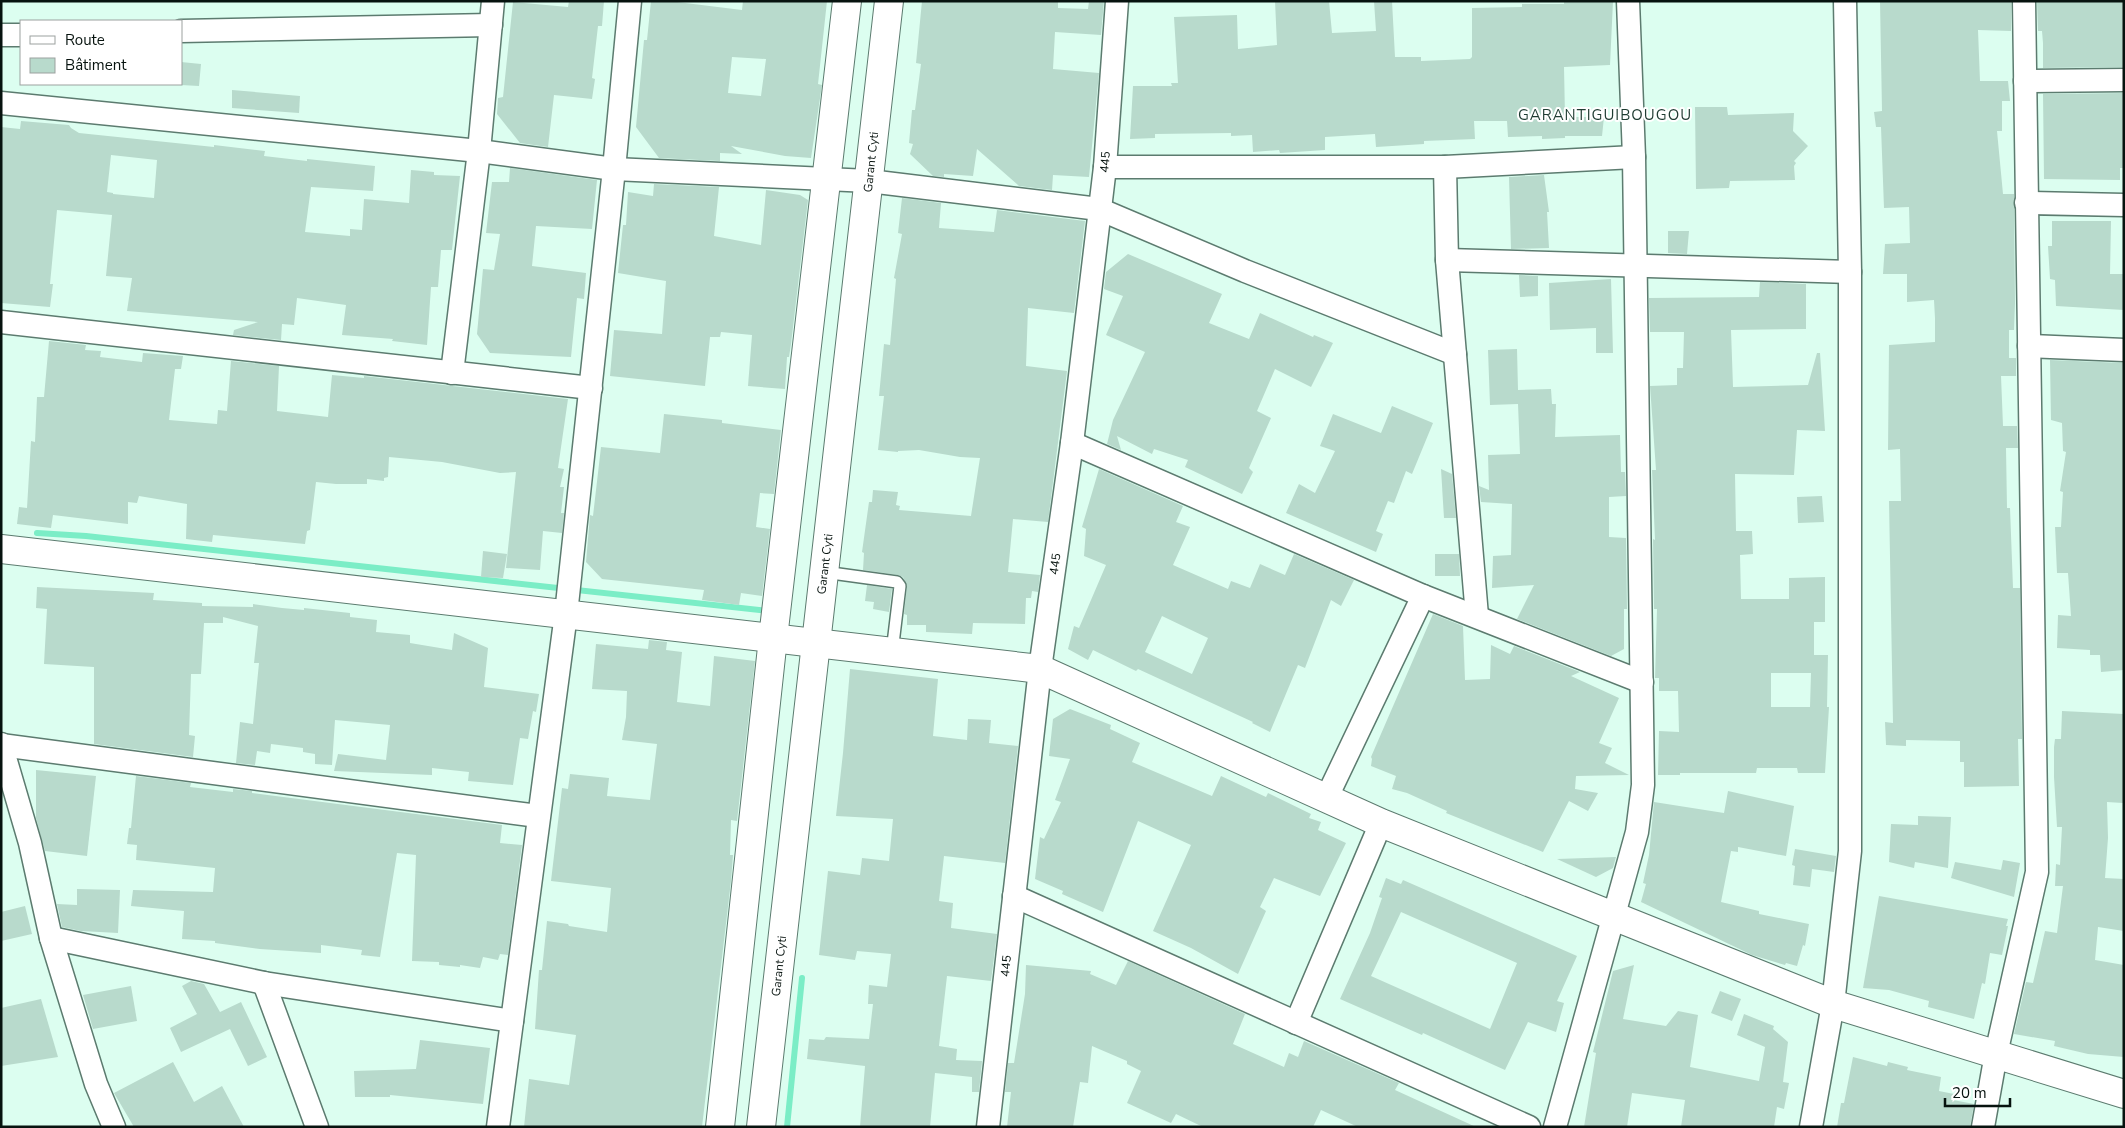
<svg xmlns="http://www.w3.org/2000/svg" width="2125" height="1128" viewBox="0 0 2125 1128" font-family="'Nunito Sans',sans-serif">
<rect width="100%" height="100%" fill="#dcfef0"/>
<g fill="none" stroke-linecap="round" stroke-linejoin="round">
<g stroke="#7bedc6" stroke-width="6">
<polyline points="37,533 86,536 768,611 768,610"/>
<polyline points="787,1127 802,978"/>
</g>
</g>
<g fill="#b8dacc" fill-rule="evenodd">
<polygon points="569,1 604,1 602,26 598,26 592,78 595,79 592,99 554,95 548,147 520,143 497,114 498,98 503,97 513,2 568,7"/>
<path d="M651 1H669L742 10 743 1H827L818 84 822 85 811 158 785 156 731 146 742 154 720 153V161L659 158 636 127 644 40H647ZM732 57 766 59 761 96 728 93Z"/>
<polygon points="922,1 1058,1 1058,8 1088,9 1089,1 1104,1 1101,35 1055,32 1053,69 1099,73 1089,177 1053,175 1052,190 1019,186 977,149 973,176 944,174 944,177 933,176 910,154 913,144 909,143 912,110 915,110 921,64 916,63"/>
<polygon points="1275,1 1329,1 1332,33 1376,31 1374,1 1392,1 1395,57 1421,57 1421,61 1470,59 1472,57 1472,8 1522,7 1522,4 1564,4 1564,1 1613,1 1610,65 1564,67 1565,117 1604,117 1602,136 1565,136 1565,138 1542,139 1542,136 1508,137 1507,121 1474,121 1475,139 1424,141 1424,144 1376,147 1375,134 1325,137 1325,150 1280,153 1279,150 1253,152 1252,135 1231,136 1231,133 1155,134 1155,138 1130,139 1133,86 1172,86 1171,83 1178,83 1174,17 1237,15 1238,49 1277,45"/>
<polygon points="1880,1 2011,1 2011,31 1978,30 1980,81 2008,81 2010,101 2002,101 2002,131 1997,131 2003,194 2014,194 2015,303 2014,330 2009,330 2009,358 2016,358 2016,376 2001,376 2003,426 2017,426 2018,448 2006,448 2007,508 2010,508 2013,588 2020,588 2022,739 2018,739 2019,786 1964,787 1964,762 1960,762 1960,741 1906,740 1906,746 1886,745 1885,722 1893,723 1889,501 1901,501 1900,449 1888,450 1889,345 1935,342 1935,318 1934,300 1907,302 1907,274 1883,274 1885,244 1910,243 1909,207 1884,208 1881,127 1876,127 1874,112 1882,111"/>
<polygon points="2037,1 2124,1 2124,67 2043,68 2043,43 2042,31 2038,31"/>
<polygon points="181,62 201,64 199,86 181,85"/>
<polygon points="232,90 300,96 299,113 232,108"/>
<polygon points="2124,93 2124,168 2120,168 2120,180 2044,179 2043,94"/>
<polygon points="1695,107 1727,107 1728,115 1794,113 1793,131 1808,146 1794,161 1796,163 1794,166 1795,180 1730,181 1729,188 1696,189"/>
<path d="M21 121 69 125 71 128 79 133 214 147V145L265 151 264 156 307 161V159L375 166 373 191 311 187 305 232 350 236V229L362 230 364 199 409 203 411 170 434 172V175L460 176 452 250H441L438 287H431L427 345 392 341 393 339 342 335 346 305 297 298 294 325 282 324 281 340 233 335 234 330 258 322 127 311 132 278 106 276 112 215 57 210 50 284H53L50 307 1 303V127L20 129ZM111 155 157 160 154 198 113 194V193L107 192Z"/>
<polygon points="510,168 597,180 592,229 536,226 532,266 586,273 584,299 577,298 571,357 490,353 477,334 483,269 494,270 500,234 486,233 492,182 509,182"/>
<polygon points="1544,175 1549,212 1547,212 1549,248 1511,249 1509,177"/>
<polygon points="654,184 719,187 714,236 761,245 766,190 800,195 808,200 791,344 789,357 787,357 785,389 748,386 752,335 721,332 720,337 710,337 705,386 610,376 614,330 662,334 666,281 618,273 623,225 626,225 628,192 653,196"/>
<polygon points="902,198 941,203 939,228 994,232 997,210 1085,221 1074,313 1028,308 1026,366 1067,371 1048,522 1013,519 1008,572 1040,575 1038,592 1032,591 1031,598 1026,598 1025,624 973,623 972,634 926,632 926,625 907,625 907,615 904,614 907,586 903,577 898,575 863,570 864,553 862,552 869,502 872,502 873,490 898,492 896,505 900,506 899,510 971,516 980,458 960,457 919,450 898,451 898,452 878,450 884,396 879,396 884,344 890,345 896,279 894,278 902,234 898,233"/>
<polygon points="2052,221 2111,221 2110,274 2124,274 2124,310 2056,306 2055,280 2050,279 2048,246 2052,246"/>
<polygon points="1668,231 1689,231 1687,254 1668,253"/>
<polygon points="1128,254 1222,294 1209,323 1249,339 1260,313 1313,337 1314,335 1333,343 1311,387 1275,369 1257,411 1271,418 1249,468 1253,472 1242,494 1185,467 1188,460 1154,449 1152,454 1117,436 1121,450 1107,444 1113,420 1145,352 1106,335 1123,296 1104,289 1106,272"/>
<polygon points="1519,275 1538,276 1538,296 1520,297"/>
<polygon points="1611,279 1613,353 1596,353 1596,328 1550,330 1549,283"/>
<path d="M1760 282 1806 284V329L1731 330 1733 387 1808 385 1817 353H1820L1825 431 1797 430 1794 475 1735 474 1736 531H1752L1753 554 1740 555 1741 599H1789V578L1825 577V622H1814V655H1828L1827 707H1829L1825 773H1798L1797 768H1757L1756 773H1680V775H1658L1659 731 1679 732 1678 691H1659V678H1655L1657 609H1654L1653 539 1655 540 1652 470H1656L1650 386 1677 385V368H1683L1684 332H1650L1649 298 1759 297ZM1771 673H1811L1810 707H1771Z"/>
<polygon points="49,341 86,345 85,350 101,351 100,357 142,362 143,353 183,356 181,369 175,369 169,420 217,424 218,410 227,411 231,361 279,366 277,411 328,417 332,375 364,378 364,376 568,399 558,468 564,469 560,487 564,487 561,513 564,513 562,533 543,531 540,570 506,568 516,472 500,473 442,462 389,457 388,477 384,478 384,481 367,479 367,484 336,484 316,482 310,530 307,531 305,544 213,535 212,542 186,539 187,504 139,496 137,503 128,502 128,524 53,515 51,528 17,524 19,507 27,508 31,441 35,442 37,397 44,397"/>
<polygon points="1517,349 1518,390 1551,389 1552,404 1556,404 1555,437 1620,435 1621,472 1625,472 1626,496 1609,497 1609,537 1626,538 1627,609 1624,609 1624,649 1611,656 1517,619 1534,585 1492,588 1493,556 1511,555 1512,504 1481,502 1479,486 1489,490 1488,455 1520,454 1518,404 1490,405 1488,350"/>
<polygon points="2050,360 2124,363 2124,670 2101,672 2100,655 2090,655 2090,650 2057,648 2058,615 2071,616 2068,573 2057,573 2055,527 2061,527 2063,492 2060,491 2066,452 2063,451 2062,423 2051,420"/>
<polygon points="1392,406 1433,423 1412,474 1406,471 1394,503 1388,501 1376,531 1383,534 1376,552 1286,513 1299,484 1315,493 1335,451 1320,446 1333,414 1381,433"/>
<polygon points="664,414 722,420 722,423 781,430 774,494 760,493 756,527 770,529 762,596 741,593 739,605 702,600 704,590 602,579 586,562 590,515 593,516 601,447 660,453"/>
<path d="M1099 469 1183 506 1176 522 1190 527 1173 565 1228 589 1231 581 1250 588 1260 564 1285 575 1294 554 1354 580 1341 606 1331 600 1305 668 1298 665 1270 732 1252 723 1253 722 1138 669 1136 671 1093 650 1088 660 1068 649 1074 626 1079 628 1106 565 1084 556 1086 529 1082 527ZM1162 616 1208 638 1192 674 1145 652Z"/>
<polygon points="1441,469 1452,474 1456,518 1444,518"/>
<polygon points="1822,496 1824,522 1798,523 1797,497"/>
<polygon points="483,551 507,554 503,578 481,577"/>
<polygon points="1435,554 1459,554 1460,576 1435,576"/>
<polygon points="867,585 892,589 889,612 873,609 874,602 865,601"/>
<polygon points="37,587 154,593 153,600 202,603 202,606 253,607 253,604 282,608 304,610 304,608 350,613 350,617 377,620 376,632 410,635 410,643 452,650 454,633 488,648 484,687 539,694 536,712 533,711 528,739 520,738 513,785 468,781 469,772 432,768 432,775 334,771 338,754 386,760 390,725 335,720 332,765 315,764 315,754 303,752 303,748 271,744 270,753 257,751 255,765 236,763 240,722 253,724 259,663 254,663 258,626 223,617 223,623 204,623 201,674 191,674 189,735 195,736 193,757 94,744 94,667 44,664 47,609 36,608"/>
<polygon points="1433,614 1463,626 1465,680 1490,679 1491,645 1510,654 1514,646 1580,672 1571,676 1619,698 1599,743 1612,748 1605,763 1629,775 1576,776 1575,789 1598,793 1588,811 1569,801 1543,852 1446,813 1447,811 1407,793 1392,789 1396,776 1371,766 1372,759 1371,757"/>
<polygon points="649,640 667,642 666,650 682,652 677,702 710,706 714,656 755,661 737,821 731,820 730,855 733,855 731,881 702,1127 524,1127 529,1079 569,1085 576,1035 535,1029 539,970 542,970 547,921 568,924 569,926 607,932 611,888 551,881 562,788 568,789 570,774 609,778 607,796 650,800 657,744 622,740 626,717 627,691 592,689 596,644 648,649"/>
<polygon points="850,669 938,679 933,736 967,740 968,719 991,720 989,743 1018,746 1005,863 944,856 939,901 953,903 951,928 997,934 991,981 947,976 939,1046 957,1049 956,1060 982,1061 979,1092 972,1092 972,1077 935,1073 930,1127 860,1127 865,1066 807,1059 809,1039 824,1040 826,1037 869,1039 873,1004 868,1004 869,985 887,987 891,954 857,951 855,960 819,955 828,871 860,875 862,858 889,861 893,819 836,816 843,753"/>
<polygon points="1070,709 1111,725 1110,729 1140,743 1132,762 1212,796 1221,776 1266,797 1268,793 1311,814 1309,818 1321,822 1318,830 1346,843 1320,896 1274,878 1260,907 1266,911 1238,974 1191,948 1153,931 1191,845 1138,821 1103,912 1062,894 1063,891 1035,879 1040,837 1044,839 1061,802 1055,800 1070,759 1049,756 1053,719"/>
<polygon points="2062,711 2124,714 2123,803 2107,802 2108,838 2105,878 2124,879 2124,931 2098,927 2095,960 2124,965 2124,1057 2088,1054 2054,1046 2055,1041 2014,1034 2026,982 2033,983 2045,931 2057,933 2063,886 2055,886 2056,864 2060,865 2062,827 2057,827 2054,777 2054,747 2055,739 2061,739"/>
<polygon points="36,770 96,776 87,856 45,851 36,818"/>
<polygon points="136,776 191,783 190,787 233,792 233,789 252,791 252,793 502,825 500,843 522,845 508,955 500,954 498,960 483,957 480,968 460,965 460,967 439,965 439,962 412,961 416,855 397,853 380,957 361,955 362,950 321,945 321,953 260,949 215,943 215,941 182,939 184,911 131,906 133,890 213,892 215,868 136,860 137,845 127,844 129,828 131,828"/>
<polygon points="1728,791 1794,806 1786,856 1738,847 1738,852 1731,851 1721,902 1759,911 1759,914 1809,924 1805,946 1803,945 1797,966 1786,963 1785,965 1752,955 1641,902 1646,884 1643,883 1649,855 1654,802 1724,813"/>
<polygon points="1918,816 1951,817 1948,868 1915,862 1914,868 1889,862 1891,824 1918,825"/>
<polygon points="1795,849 1836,856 1834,872 1812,869 1810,887 1793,885 1795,866 1792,865"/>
<polygon points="1616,857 1613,868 1596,877 1557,859"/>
<polygon points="2003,860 2020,863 2014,897 1951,878 1955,862 2001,870"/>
<path d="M1386 878 1401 884 1403 880 1577 956 1557 1001 1564 1003 1556 1032 1528 1022 1505 1070 1423 1033 1422 1035 1340 999 1370 933 1382 898 1379 897ZM1401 912 1517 963 1490 1029 1371 976Z"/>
<polygon points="77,889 120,890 118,933 81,931 62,927 57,904 77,905"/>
<polygon points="1879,896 2008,919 2006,926 2008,926 2002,955 1990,953 1985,984 1982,983 1974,1019 1928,1007 1929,1001 1889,990 1863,988"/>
<polygon points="25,906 32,934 1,941 1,912"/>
<polygon points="1128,961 1245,1014 1233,1044 1284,1067 1289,1053 1298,1057 1304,1041 1399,1083 1395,1090 1476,1127 1358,1127 1321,1110 1313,1127 1203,1127 1176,1114 1171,1123 1127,1103 1141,1071 1127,1064 1127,1061 1092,1046 1088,1083 1080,1082 1073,1127 1007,1127 1011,1092 1005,1092 1008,1063 1014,1063 1025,994 1026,965 1091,971 1090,974 1116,985"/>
<polygon points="1634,965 1623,1019 1666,1026 1678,1011 1698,1015 1690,1067 1759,1081 1765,1047 1737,1035 1744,1014 1774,1026 1773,1029 1788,1042 1783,1082 1789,1083 1784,1109 1777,1107 1774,1127 1681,1127 1685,1100 1632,1093 1627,1127 1584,1127 1596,1053 1593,1052 1613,971"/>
<polygon points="191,981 204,984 220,1012 241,1002 267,1057 248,1066 230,1029 181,1052 170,1028 197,1014 182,986"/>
<polygon points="131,986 137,1021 93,1029 83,995"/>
<polygon points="1720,991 1741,999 1732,1021 1711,1013"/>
<polygon points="41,999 58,1057 1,1066 1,1008"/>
<polygon points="420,1040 490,1048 483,1104 390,1095 390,1097 355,1097 354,1071 416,1069"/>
<polygon points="1853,1057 1887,1066 1888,1062 1908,1067 1907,1070 1941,1077 1939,1091 1954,1094 1953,1100 1974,1104 1970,1127 1837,1127 1841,1103 1844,1103"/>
<polygon points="173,1062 194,1102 222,1086 244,1127 134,1127 114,1093"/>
</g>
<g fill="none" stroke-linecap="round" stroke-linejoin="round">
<g stroke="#5c7b6f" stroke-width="14">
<polyline id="lane" points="824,572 897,582 900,586 892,652"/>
</g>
<g stroke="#5c7b6f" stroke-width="25">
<g id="street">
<polyline points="181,31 491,25"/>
<polyline points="1,35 21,35"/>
<polyline points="2025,81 2124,80"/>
<polyline points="1,103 479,151 614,169 869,181 1099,209 1245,271 1455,354"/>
<polyline points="1105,167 1445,167 1634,157"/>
<polyline points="1445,167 1447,260 1477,616"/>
<polyline points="2026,203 2124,205"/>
<polyline points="1447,260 1850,272"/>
<polyline points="1,322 591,388"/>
<polyline points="2029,346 2124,350"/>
<polyline points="452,373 479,151 493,1"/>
<polyline points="1072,443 1423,596 1642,682"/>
<polyline points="1,744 30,843 51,938 96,1084 114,1127"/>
<polyline points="1,745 538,816"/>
<polyline points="1326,799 1423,596"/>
<polyline points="1014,896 1529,1127"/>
<polyline points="51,938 264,983 512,1021"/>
<polyline points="264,983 317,1127"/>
<polyline points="1296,1023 1381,823"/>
<polyline points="498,1127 566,614 614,169 630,1"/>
<polyline points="988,1127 1040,669 1072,443 1105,167 1117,1"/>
<polyline points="1555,1127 1637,832 1643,785 1634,157 1628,1"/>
<polyline points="1811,1127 1833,1004 1850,851 1850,272 1845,1"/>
<polyline points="1983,1127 1996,1054 2037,872 2024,1"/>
</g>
</g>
<g stroke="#5c7b6f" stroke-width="30">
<g id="secondary">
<polyline points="1,549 1040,669 1381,823 1833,1004 2124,1094"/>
<polyline points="720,1127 773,638 847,1"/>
<polyline points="761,1127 889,1"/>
</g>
</g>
<use href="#lane" stroke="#fff" stroke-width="11"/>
<use href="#street" stroke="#fff" stroke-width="22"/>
<use href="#secondary" stroke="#fff" stroke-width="28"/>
</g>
<g text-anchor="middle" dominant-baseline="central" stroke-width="4" stroke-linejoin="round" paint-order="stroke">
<g font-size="12" fill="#07130f" stroke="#fff">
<text transform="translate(871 162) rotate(-84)">Garant Cyti</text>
<text transform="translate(1105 162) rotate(-85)">445</text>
<text transform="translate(825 564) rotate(-83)">Garant Cyti</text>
<text transform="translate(1055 564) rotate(-82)">445</text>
<text transform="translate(779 966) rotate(-84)">Garant Cyti</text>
<text transform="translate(1006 966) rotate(-84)">445</text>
</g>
<g font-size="15" letter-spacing="1" fill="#1f3c32" stroke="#fff">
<text x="1605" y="115">GARANTIGUIBOUGOU</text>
</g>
</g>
<rect width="2125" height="1128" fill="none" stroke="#07130f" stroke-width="5"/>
<rect x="20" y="20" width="162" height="65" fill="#ffffff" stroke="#9ca19f"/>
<rect x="30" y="36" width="25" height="8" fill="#ffffff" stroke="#9ca19f"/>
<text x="65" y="45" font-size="15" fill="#07130f">Route</text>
<rect x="30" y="58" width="25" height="15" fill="#b8dacc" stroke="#9ca19f"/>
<text x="65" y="70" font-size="15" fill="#07130f">Bâtiment</text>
<path d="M1945 1098v8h65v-8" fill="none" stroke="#07130f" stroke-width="2.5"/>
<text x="1952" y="1098" font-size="15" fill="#07130f" stroke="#ffffff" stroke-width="4" paint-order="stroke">20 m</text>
</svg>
